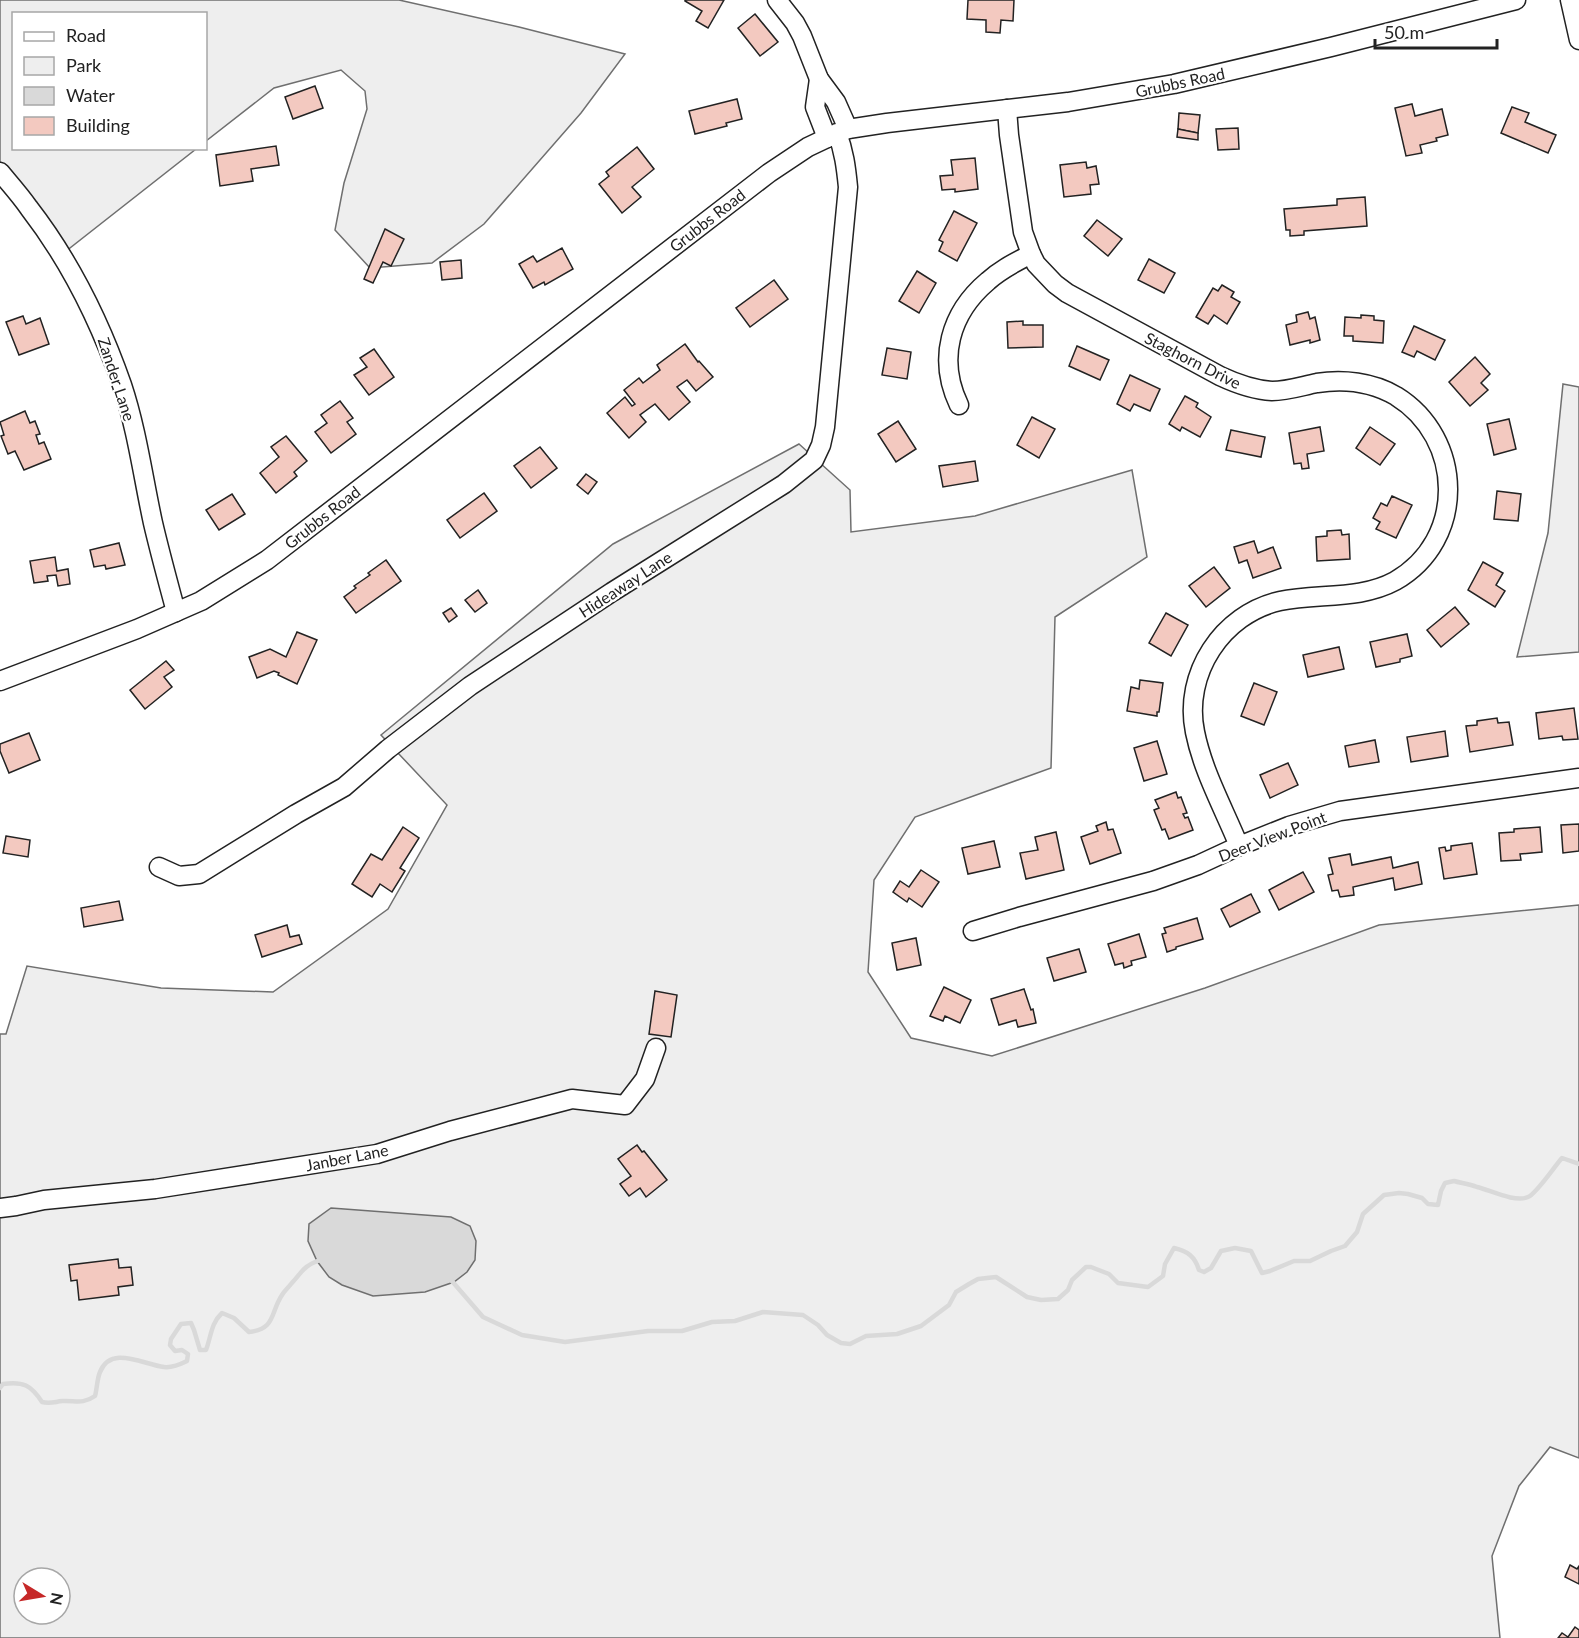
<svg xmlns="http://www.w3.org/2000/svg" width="1579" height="1638" viewBox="0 0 1579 1638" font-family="Lato,sans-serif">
<rect width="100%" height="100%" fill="#fff"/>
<g fill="#eee" stroke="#6f6f6f" stroke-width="1.5" fill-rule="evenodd">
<polygon points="0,0 399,0 519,27 625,54 581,113 484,224 432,263 370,268 335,230 344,183 367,109 365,91 341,70 274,88 206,141 206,14 14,14 14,148 196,149 61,255 0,172"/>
<polygon points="1563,384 1579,387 1579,652 1517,657 1548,533"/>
<path d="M799 444 850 490 851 532 975 516 1132 470 1147 557 1055 617 1051 768 915 817 874 880 868 972 911 1038 992 1056 1205 988 1379 925 1579 905V1458L1550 1447 1519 1486 1492 1556 1500 1638H0V1034H6L27 966 161 988 273 992 388 909 447 805 381 735 613 544ZM24 1578H60V1614H24Z"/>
</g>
<polygon fill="#d9d9d9" stroke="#6f6f6f" stroke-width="1.5" points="331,1208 451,1217 470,1226 476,1241 475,1260 467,1272 454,1282 425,1292 373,1296 342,1285 329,1277 317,1261 308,1241 309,1224"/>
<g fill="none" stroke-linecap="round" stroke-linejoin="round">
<g stroke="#d9d9d9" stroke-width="4.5">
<path d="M451 1280 483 1317 522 1335 565 1342 648 1331H682L712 1322 735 1321 763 1312 803 1315 818 1325 827 1335 841 1343 850 1344 866 1336 897 1334 921 1326 949 1305 956 1292 969 1284 978 1279 996 1277 1027 1297 1041 1300 1058 1299 1068 1290 1072 1280 1086 1267H1091L1109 1274 1118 1283 1148 1287 1163 1276 1165 1264 1174 1248C1188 1251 1195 1257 1199 1270L1204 1272 1211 1268 1221 1251 1235 1248 1251 1251 1262 1273 1270 1271 1294 1261H1310L1331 1251 1345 1246 1357 1232 1363 1214 1384 1195 1399 1193 1408 1194 1422 1198 1428 1204 1438 1205 1441 1191 1445 1183 1454 1181C1461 1183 1469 1184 1477 1187 1490 1190 1515 1203 1528 1197 1536 1194 1554 1167 1562 1158L1579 1164"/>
<path d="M0 1388 3 1384C23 1381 31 1385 42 1402 50 1404 54 1402 62 1401 75 1400 82 1405 95 1396 97 1389 97 1379 100 1372 111 1345 142 1364 164 1367 172 1368 179 1365 187 1361L188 1354 182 1350 175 1351 170 1345 171 1339 181 1324 191 1323 194 1330 200 1350H206C211 1337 211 1323 222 1313L234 1318 249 1332C276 1329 270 1313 282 1295 284 1291 288 1288 291 1284 304 1270 302 1267 320 1260"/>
</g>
</g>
<g fill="#f3c9c0" stroke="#222" stroke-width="1.5">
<polygon points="685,0 724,0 708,28 696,21 702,11 685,1"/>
<polygon points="968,0 1014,0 1013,21 1001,20 1000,33 986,32 986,20 967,19"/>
<polygon points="755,14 778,42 760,56 738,28"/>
<polygon points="315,86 323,108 293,119 285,97"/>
<polygon points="737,99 742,119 726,123 727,126 695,134 689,111"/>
<polygon points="1412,104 1415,116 1442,109 1448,135 1436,138 1437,141 1420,145 1422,153 1406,156 1395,108"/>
<polygon points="1512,107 1529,113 1525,122 1556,135 1548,153 1501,133"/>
<polygon points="1179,113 1200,115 1198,133 1178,129"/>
<polygon points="1238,128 1239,149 1218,150 1216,129"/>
<polygon points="1178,129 1198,133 1198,140 1177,137"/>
<polygon points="276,146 279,165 251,169 253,181 220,186 216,155"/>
<polygon points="637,147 654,169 632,187 641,197 622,213 599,184 609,176 606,172"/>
<polygon points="975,158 978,189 955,192 955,189 942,190 940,176 953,175 951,160"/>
<polygon points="1086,162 1087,168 1096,166 1099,184 1090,185 1091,194 1064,197 1060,165"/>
<polygon points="1365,197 1367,226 1304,231 1304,235 1290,236 1290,230 1286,230 1284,209 1337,205 1337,199"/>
<polygon points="954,211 977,223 957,261 939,251 943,242 939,240"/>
<polygon points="1097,220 1122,239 1108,256 1084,236"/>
<polygon points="385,229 404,239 391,266 383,262 373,283 364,279"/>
<polygon points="562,248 573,269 545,285 544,282 533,288 519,264 533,256 537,262"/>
<polygon points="1149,259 1175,273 1164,293 1138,280"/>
<polygon points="461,260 462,278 442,280 440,262"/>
<polygon points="917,271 936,283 919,313 899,301"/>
<polygon points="774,280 788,299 750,327 736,308"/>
<polygon points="1222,285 1234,292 1231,297 1240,302 1227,324 1214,315 1208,324 1196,317 1213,288 1218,291"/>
<polygon points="1308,312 1310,319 1315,317 1320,340 1310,343 1310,340 1290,345 1286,325 1297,322 1296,315"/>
<polygon points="1361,315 1374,316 1374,320 1384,321 1383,343 1353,341 1353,336 1344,336 1345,317 1361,318"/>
<polygon points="23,316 26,324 40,318 49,344 19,355 6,322"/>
<polygon points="1023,321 1023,325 1043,325 1043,347 1008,348 1007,322"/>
<polygon points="1414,326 1445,340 1435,360 1417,351 1414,357 1402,352"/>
<polygon points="685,344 698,362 699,361 713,377 696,391 687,380 677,387 690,402 669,420 655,404 640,415 646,422 629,438 607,413 625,397 632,406 635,404 624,390 639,378 643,383 660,370 657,365"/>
<polygon points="1077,346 1109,360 1100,380 1069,366"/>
<polygon points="887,348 911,352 907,379 882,375"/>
<polygon points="374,349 394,377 369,395 354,375 367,367 360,358"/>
<polygon points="1475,357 1490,374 1481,383 1488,390 1470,406 1449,382"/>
<polygon points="1130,375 1160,389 1150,411 1134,404 1130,411 1117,404"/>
<polygon points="1185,396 1198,403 1196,407 1211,417 1200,437 1182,427 1180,431 1169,424"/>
<polygon points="340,401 353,418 347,422 356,434 331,453 315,432 327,423 321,415"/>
<polygon points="25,411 30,423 35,421 40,434 36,435 39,444 44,442 51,459 24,470 15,451 8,454 1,436 4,435 0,422"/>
<polygon points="1032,417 1055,429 1039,458 1017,445"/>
<polygon points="1509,419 1516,449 1494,455 1487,424"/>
<polygon points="898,421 916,449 896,462 878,434"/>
<polygon points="1320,427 1324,451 1307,454 1309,468 1302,469 1301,463 1294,464 1289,433"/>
<polygon points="1370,427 1395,444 1380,465 1356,448"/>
<polygon points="1231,430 1265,437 1261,457 1226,450"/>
<polygon points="286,436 307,461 294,472 297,476 276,493 260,473 279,457 271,447"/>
<polygon points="540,447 557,468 531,488 514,466"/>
<polygon points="975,461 978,481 943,487 939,466"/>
<polygon points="586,474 597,482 588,494 577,485"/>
<polygon points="1497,491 1521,494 1518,521 1494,519"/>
<polygon points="484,493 497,511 460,538 447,520"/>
<polygon points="232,494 245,514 219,530 206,510"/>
<polygon points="1392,496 1412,505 1396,538 1376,529 1380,522 1373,518 1381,503 1387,506"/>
<polygon points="1341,530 1342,535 1349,534 1350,559 1317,561 1316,537 1327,536 1327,531"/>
<polygon points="1254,541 1258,553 1273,547 1281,568 1253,578 1247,560 1239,563 1234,547"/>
<polygon points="119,543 125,565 106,569 105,565 94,567 90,550"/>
<polygon points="55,557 57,571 68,569 70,584 58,586 56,575 47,576 48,581 34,583 30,561"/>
<polygon points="386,560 401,581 356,613 344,597 356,588 354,586 370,575 368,573"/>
<polygon points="1483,562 1503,573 1496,585 1505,591 1495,607 1468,590"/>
<polygon points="1214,567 1230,588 1206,607 1189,586"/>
<polygon points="478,590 487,603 475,612 465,600"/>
<polygon points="1455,607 1469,624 1441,647 1427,630"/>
<polygon points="451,608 457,616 449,622 443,613"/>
<polygon points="1166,613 1188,625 1171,656 1149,643"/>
<polygon points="297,632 317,640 297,684 278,675 279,673 274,671 257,678 249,657 270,649 286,657"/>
<polygon points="1407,634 1412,656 1400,659 1400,662 1376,667 1370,642"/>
<polygon points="1339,647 1344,669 1308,677 1303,655"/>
<polygon points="166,661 174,670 164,677 172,687 145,709 130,690"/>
<polygon points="1140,680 1163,683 1159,712 1157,712 1157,716 1127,711 1131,687 1139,689"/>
<polygon points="1254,683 1277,692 1264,725 1241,716"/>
<polygon points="1574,708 1578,739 1563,740 1562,736 1539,739 1536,713"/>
<polygon points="1497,718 1498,723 1509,722 1513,745 1470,752 1466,726 1477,725 1477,721"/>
<polygon points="1445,731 1448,756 1411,762 1407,737"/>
<polygon points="29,733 40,760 9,773 0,751 0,744"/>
<polygon points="1375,740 1379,762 1349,767 1345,746"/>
<polygon points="1157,741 1167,774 1144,781 1134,748"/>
<polygon points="1288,763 1298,785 1270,798 1260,775"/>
<polygon points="1176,792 1178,798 1181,797 1187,813 1183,814 1185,818 1188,817 1193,830 1169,839 1165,829 1162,830 1154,810 1159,808 1155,800"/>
<polygon points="1106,822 1108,830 1113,829 1121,853 1090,864 1081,837 1098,831 1096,826"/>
<polygon points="1579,824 1579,851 1563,853 1561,825"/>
<polygon points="403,827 419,838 400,868 405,871 392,892 380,884 372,897 352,884 371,854 382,860"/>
<polygon points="1540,827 1542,852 1520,854 1521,860 1501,861 1499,833 1514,832 1514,829"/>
<polygon points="1056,832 1064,870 1026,879 1020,853 1038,850 1035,837"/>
<polygon points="6,836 30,840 28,857 3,853"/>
<polygon points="994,841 1000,867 968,874 962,848"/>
<polygon points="1472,843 1477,874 1444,879 1439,848 1445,847 1446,851 1451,850 1451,846"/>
<polygon points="1350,854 1352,865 1391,857 1393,868 1418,862 1422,884 1395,890 1393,878 1353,887 1354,895 1340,897 1338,890 1332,891 1328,875 1333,874 1329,858"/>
<polygon points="921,870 939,882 922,907 909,898 907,902 893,892 900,881 909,887"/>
<polygon points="1303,872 1314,892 1279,910 1269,890"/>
<polygon points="1251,894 1260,912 1230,927 1221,909"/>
<polygon points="119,901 123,920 84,927 81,908"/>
<polygon points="1197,918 1203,939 1176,947 1176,949 1167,952 1162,934 1166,933 1164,928"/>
<polygon points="287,925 290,937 299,935 302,944 262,957 255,935"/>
<polygon points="1139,934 1146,957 1131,961 1132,965 1124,968 1123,963 1115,965 1108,944"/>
<polygon points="916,938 921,965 897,970 892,943"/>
<polygon points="1079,949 1086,972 1054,981 1047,958"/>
<polygon points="944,987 971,1000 960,1023 945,1016 943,1021 930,1016"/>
<polygon points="1024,989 1031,1010 1033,1009 1036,1023 1018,1027 1016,1020 999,1025 991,999"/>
<polygon points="655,991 677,995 671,1037 649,1034"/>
<polygon points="637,1145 642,1152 644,1151 667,1180 646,1197 640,1188 629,1196 620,1184 631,1176 618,1159"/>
<polygon points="118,1259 119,1268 131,1267 133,1285 118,1287 119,1295 79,1300 77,1280 71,1281 69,1265"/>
<polygon points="1570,1565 1577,1569 1579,1566 1579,1584 1565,1577"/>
<polygon points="1575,1627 1579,1630 1579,1638 1558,1638 1562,1633 1568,1637"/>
</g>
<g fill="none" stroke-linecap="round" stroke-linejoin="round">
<g stroke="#222" stroke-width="21">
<g id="minor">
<polyline points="777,0 795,23 802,36 819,79 836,102 848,129"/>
<polyline points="1570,0 1579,40"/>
<polyline points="819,79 815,107 827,138"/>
<path d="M1007 109 1009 135 1023 232 1031 254 1036 264 1055 284 1067 293 1220 376C1237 384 1254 390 1272 391 1287 391 1302 386 1317 383 1343 379 1372 382 1396 396 1464 438 1467 540 1395 581 1360 600 1318 593 1280 601 1222 614 1183 674 1195 732 1203 772 1224 809 1239 846"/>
<path d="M0 172C10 184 20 195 29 208 70 261 100 322 122 385 137 430 143 477 153 523 160 553 168 582 176 612"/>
<path d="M959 405C937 359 950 313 988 281 1001 269 1016 262 1031 254"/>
<polyline points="0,681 137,629 201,601 267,560 769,173 808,147 827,138 848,129 887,123 1068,102 1174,84 1331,47 1516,0"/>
<path d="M159 867 179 876 199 874 296 814 344 787 388 749 470 686 612 592 784 484 814 460 821 445 825 427 848 187C846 167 844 151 837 133"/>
<polyline points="973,931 1019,917 1153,881 1198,865 1239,846 1289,826 1340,811 1579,778"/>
<polyline points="0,1208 16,1206 44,1200 155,1189 377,1154 450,1131 572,1099 625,1105 645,1079 656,1048"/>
</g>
</g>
<use href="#minor" stroke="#fff" stroke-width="18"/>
</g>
<g text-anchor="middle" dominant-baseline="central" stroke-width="4.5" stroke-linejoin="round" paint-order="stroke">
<g font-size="16" fill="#222" stroke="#fff">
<text transform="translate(1180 82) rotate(-12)">Grubbs Road</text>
<text transform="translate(707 220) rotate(-38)">Grubbs Road</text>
<text transform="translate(1193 360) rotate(27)">Staghorn Drive</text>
<text transform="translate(117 379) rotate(72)">Zander Lane</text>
<text transform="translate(322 517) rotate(-38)">Grubbs Road</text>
<text transform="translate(625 584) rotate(-33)">Hideaway Lane</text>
<text transform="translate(1272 836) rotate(-21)">Deer View Point</text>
<text transform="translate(347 1157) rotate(-11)">Janber Lane</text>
</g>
</g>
<rect x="12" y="12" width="195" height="138" fill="#ffffff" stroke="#a7a7a7" stroke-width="1.5"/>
<rect x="24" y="32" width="30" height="9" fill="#ffffff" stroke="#a7a7a7" stroke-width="1.5"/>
<text x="66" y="42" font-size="18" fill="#222222">Road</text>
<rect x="24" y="57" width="30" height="18" fill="#eeeeee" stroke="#a7a7a7" stroke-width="1.5"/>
<text x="66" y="72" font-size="18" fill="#222222">Park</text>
<rect x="24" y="87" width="30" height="18" fill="#d9d9d9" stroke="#a7a7a7" stroke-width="1.5"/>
<text x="66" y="102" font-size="18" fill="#222222">Water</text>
<rect x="24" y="117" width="30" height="18" fill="#f3c9c0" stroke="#a7a7a7" stroke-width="1.5"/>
<text x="66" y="132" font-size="18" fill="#222222">Building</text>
<g transform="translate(42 1596) rotate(101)"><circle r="28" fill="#ffffff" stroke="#a7a7a7" stroke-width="1.5"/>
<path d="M0-4.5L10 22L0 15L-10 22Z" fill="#c62828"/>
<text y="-9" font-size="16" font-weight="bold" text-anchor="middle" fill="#222222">N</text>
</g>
<path d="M1375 39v9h122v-9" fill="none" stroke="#222222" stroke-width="3"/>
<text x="1384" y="39" font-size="18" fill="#222222" stroke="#ffffff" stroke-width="4.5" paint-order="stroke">50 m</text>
</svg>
